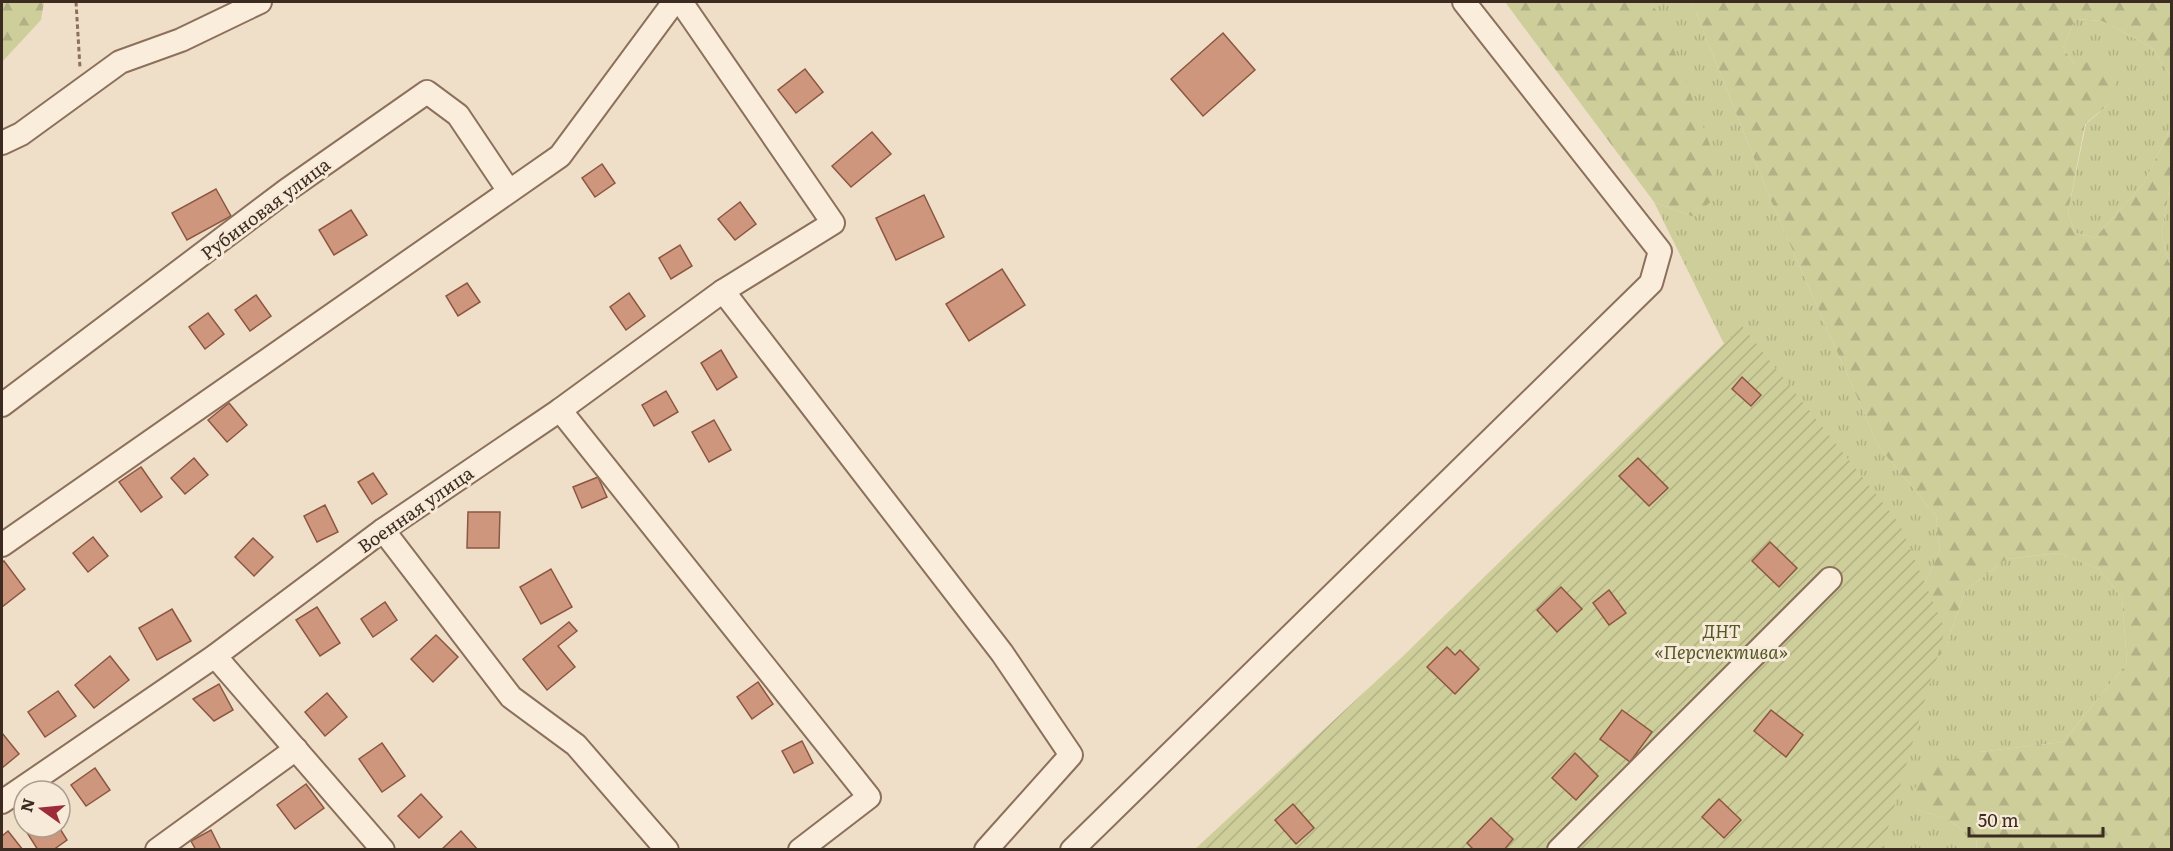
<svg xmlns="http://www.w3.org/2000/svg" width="2173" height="851" viewBox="0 0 2173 851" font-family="Literata,serif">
<defs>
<pattern id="grass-tufts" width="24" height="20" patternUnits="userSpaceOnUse" patternTransform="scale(1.5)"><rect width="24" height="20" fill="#cece9b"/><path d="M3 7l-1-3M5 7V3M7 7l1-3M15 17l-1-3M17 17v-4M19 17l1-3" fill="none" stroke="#b2b185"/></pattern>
<pattern id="forest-firs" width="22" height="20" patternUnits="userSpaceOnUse" patternTransform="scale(1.5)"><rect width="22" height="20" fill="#cece9b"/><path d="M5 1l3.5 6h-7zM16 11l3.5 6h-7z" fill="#b2b185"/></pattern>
<pattern id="garden-furrows" width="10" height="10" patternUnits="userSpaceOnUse" patternTransform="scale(1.5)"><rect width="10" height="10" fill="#cece9b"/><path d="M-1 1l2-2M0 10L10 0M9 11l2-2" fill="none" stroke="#b2b185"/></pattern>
</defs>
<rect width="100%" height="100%" fill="#f0dfc8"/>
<g fill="url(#grass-tufts)">
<polygon points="1650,2 1692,2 1771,201 1879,447 1936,516 1940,550 1918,600 1946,647 1965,591 2006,559 2059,553 2099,569 2122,598 2127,663 2063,742 1979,752 1919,810 1947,819 1976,839 1977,849 1836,849 1727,350 1654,202 1694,217 1662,19"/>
<polygon points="2075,19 2102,21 2151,47 2171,76 2171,127 2144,183 2095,238 2075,233 2068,212 2086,124 2110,103 2075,65 2063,48"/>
<polygon points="2171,181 2171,263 2169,263 2161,234"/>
</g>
<g fill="url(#forest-firs)">
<polygon points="2,2 44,2 41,20 2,62"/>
<polygon points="1505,2 1650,2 1662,18 1716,161 1715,198 1694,217 1654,202"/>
<polygon points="1692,2 2171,2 2171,76 2151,47 2102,21 2075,19 2063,48 2075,65 2100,59 2117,76 2110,103 2085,124 2068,212 2075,233 2095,238 2144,183 2171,127 2171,181 2161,234 2169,263 2172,263 2171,849 1977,849 1976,839 1947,819 1919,810 1914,790 1928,767 1979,752 2063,742 2127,663 2122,598 2099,569 2059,553 2006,559 1965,591 1946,647 1930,669 1918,600 1940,550 1936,516 1879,447 1771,201"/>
</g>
<polygon fill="url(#garden-furrows)" points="1742,326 1899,523 1945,630 1882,849 1194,850 1401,658"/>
<g fill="#ce967d" stroke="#8c5741" stroke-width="1.5">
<polygon points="1223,33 1255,70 1203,116 1171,79"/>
<polygon points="805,69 823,92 796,113 778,90"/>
<polygon points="872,132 891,154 851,187 832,166"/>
<polygon points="602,164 615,183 595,197 582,178"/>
<polygon points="216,189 231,216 187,240 172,213"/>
<polygon points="924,195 944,237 896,260 876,218"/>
<polygon points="740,202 756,224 735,240 718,219"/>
<polygon points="351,210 367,235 334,255 319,230"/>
<polygon points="680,245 692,266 671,279 659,258"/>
<polygon points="1002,269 1025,305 969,341 946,304"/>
<polygon points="467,283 480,302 458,316 446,296"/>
<polygon points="629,293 645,316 626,330 610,307"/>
<polygon points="256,295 271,316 250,331 235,310"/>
<polygon points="208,313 224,334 205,349 189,327"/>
<polygon points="721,350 737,377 717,390 701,363"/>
<polygon points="1742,377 1761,395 1751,406 1732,389"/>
<polygon points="666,391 678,412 654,426 642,405"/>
<polygon points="229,403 247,425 227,442 208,420"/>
<polygon points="714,420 731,450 709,462 692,432"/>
<polygon points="194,458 208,475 185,494 171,478"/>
<polygon points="1638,458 1668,488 1649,506 1619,476"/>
<polygon points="141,467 162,497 141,512 119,482"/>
<polygon points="373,473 387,494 372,504 358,482"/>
<polygon points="598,477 607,497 582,508 573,487"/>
<polygon points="325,505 338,532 317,542 304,516"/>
<polygon points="468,512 500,512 499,548 467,548"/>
<polygon points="93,537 108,556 88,572 73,553"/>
<polygon points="253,538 273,557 254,576 235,557"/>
<polygon points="1770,542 1797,568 1779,587 1752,561"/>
<polygon points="4,561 25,589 2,607 2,562"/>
<polygon points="551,569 572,607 541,624 520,587"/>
<polygon points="1561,587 1582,609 1557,632 1537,610"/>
<polygon points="1609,590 1626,613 1609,625 1593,603"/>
<polygon points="385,602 397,620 373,637 361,619"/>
<polygon points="317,607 340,643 320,656 296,620"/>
<polygon points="172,609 191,641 157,660 139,628"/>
<polygon points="569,622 577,631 558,646 575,667 547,690 523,659"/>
<polygon points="436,635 458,657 433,682 411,659"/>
<polygon points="1447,647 1455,655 1460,650 1479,669 1455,694 1427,667"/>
<polygon points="110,656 129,680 94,708 75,685"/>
<polygon points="758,682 773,704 752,719 737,697"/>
<polygon points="219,684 233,710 214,721 193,699"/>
<polygon points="58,691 76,716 45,737 28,712"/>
<polygon points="327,693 347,717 325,736 305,712"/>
<polygon points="1622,710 1652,732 1630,762 1600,739"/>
<polygon points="1771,710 1803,735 1786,757 1754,731"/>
<polygon points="2,733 19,754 2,768"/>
<polygon points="802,741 813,763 794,773 782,751"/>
<polygon points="382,743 405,776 382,792 359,759"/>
<polygon points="1575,753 1598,776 1576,800 1552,778"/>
<polygon points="95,768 110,790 86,806 71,785"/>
<polygon points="306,784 324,808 295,829 277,805"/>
<polygon points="421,794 442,817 419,838 398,816"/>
<polygon points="1719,799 1741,820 1724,838 1702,817"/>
<polygon points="1293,804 1314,828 1296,844 1275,820"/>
<polygon points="1491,818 1513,839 1504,850 1474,850 1467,843"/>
<polygon points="33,827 59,827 67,840 53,850 38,850 26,831"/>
<polygon points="211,830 221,850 196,850 191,841"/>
<polygon points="8,831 23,850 2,850 2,836"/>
<polygon points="461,831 478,850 441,850"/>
</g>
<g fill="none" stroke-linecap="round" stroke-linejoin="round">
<g stroke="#8c705c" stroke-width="26">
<g id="minor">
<polyline points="2,143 21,134 120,62 181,40 260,2"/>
<polyline points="723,291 1002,653 1071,755 986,850"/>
<polyline points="2,405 287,190 427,92 458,115 509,191"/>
<polyline points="560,410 869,797 800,850"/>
<polyline points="383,530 511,697 576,745 667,850"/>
<polyline points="2,545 560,156 674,2"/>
<polyline points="215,656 383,850"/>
<polyline points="2,802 215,656 383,530 560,410 723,291 833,223 681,2"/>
<polyline points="157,850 296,749"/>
<polyline points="1072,850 1651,283 1660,251 1464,2"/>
<polyline points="1559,850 1830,579"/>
</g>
</g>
<polyline stroke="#8c705c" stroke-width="3" stroke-dasharray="4.5 3" stroke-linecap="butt" points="76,2 80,68"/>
<use href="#minor" stroke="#faeddc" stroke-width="22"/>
</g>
<g text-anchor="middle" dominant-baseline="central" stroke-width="6" stroke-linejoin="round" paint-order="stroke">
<g font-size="18" fill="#3c2b20" stroke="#f7ead8">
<text transform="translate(265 208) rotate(-37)">Рубиновая улица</text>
<text transform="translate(415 509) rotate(-35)">Военная улица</text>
</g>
<g font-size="18" font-style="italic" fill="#525926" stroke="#f7ead8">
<text x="1721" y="630">ДНТ<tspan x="1721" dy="21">«Перспектива»</tspan></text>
</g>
</g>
<rect width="2173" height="851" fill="none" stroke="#3c2b20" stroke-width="6"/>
<g transform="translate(42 809) rotate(285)"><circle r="28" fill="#f7ead8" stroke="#ac9e8e" stroke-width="1.5"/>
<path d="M0-4.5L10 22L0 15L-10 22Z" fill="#9d2b38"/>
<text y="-9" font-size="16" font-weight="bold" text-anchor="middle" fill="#3c2b20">N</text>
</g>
<path d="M1969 827v9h134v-9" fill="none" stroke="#3c2b20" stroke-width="3"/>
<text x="1978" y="827" font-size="18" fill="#3c2b20" stroke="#f7ead8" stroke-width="4.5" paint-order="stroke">50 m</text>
</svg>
